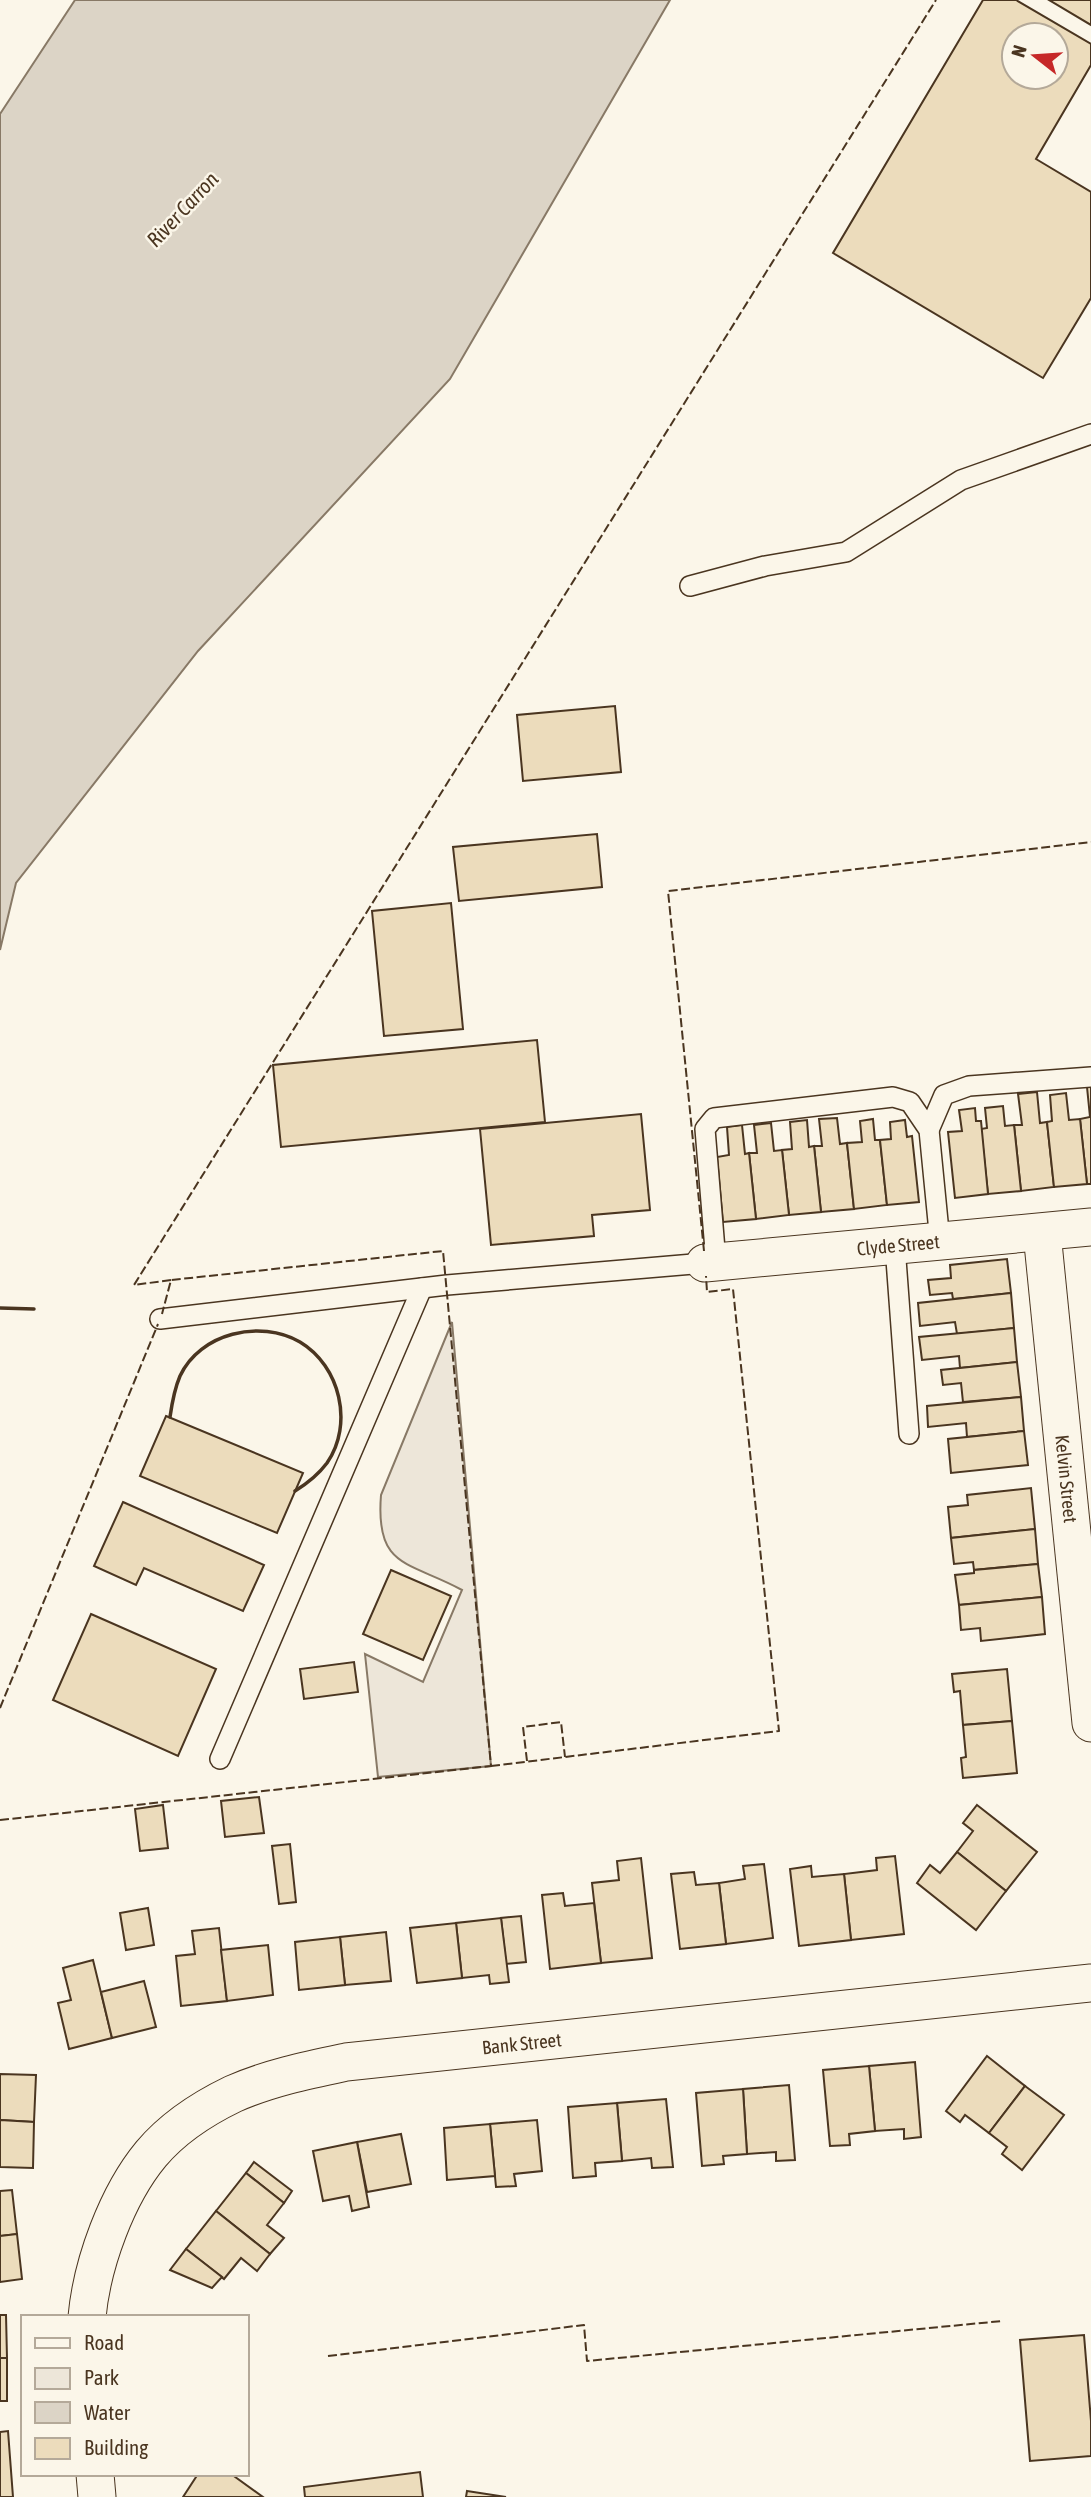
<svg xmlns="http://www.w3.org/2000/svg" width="1091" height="2497" viewBox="0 0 1091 2497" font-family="'Asap Condensed',sans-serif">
<rect width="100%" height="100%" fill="#fbf6e9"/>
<path fill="#ede6d9" stroke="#887966" stroke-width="2" d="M452 1322 491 1766 378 1777 365 1654 423 1682 462 1590C409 1561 375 1569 381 1495Z"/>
<polygon fill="#dcd4c6" stroke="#887966" stroke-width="2" points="75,0 670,0 450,379 198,651 16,883 0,950 0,114"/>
<g fill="#ecdcbc" stroke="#4a3520" stroke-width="2" fill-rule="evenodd">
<path d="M983 0H1016L1091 44V65L1036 159 1091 192V298L1043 378 833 253ZM1014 35H1056V77H1014Z"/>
<polygon points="1049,0 1091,0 1091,25"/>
<polygon points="615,706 621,772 523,781 517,715"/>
<polygon points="597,834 602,887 459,901 453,847"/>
<polygon points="451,903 463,1029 384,1036 372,911"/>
<polygon points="537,1040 545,1122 281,1147 273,1065"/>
<polygon points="1087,1087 1091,1087 1091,1184 1087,1184 1080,1119 1090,1117"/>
<polygon points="1037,1092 1040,1123 1047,1122 1054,1187 1021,1191 1014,1125 1022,1125 1018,1094"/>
<polygon points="1066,1093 1069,1120 1080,1119 1087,1184 1054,1187 1047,1122 1052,1121 1050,1095"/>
<polygon points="1003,1106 1005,1126 1014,1125 1021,1191 988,1194 981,1129 987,1128 985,1108"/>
<polygon points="975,1108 976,1121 981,1121 988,1194 955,1198 948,1132 962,1131 959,1110"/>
<polygon points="641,1114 650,1210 592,1215 594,1236 491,1245 480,1129"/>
<polygon points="837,1118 840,1144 847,1143 854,1209 821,1212 814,1146 822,1146 819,1119"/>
<polygon points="873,1119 875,1140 880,1140 887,1205 854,1209 847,1143 862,1142 860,1121"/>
<polygon points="807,1120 809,1147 814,1146 821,1212 789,1215 782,1150 792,1149 790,1122"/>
<polygon points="905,1120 907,1137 912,1136 919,1202 887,1205 880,1140 891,1139 890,1122"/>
<polygon points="771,1123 774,1151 782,1150 789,1215 756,1219 749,1153 757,1153 754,1125"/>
<polygon points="742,1125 745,1154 749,1153 756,1219 723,1222 717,1157 729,1155 727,1127"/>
<polygon points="1007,1259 1011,1293 953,1299 952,1293 930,1295 928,1280 951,1278 950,1265"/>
<polygon points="1011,1293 1014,1328 957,1334 955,1322 920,1326 918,1303"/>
<polygon points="1014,1328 1017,1362 960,1368 959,1356 922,1360 919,1337"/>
<polygon points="1017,1362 1021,1397 963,1402 961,1383 943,1385 941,1370"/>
<polygon points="1021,1397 1024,1431 967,1437 966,1423 928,1427 927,1406"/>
<polygon points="166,1416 303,1473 277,1533 140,1476"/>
<polygon points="1024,1431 1028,1465 951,1473 948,1439"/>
<polygon points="1031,1488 1035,1529 951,1538 948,1507 968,1505 967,1495"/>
<polygon points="123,1502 264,1565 243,1611 144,1568 136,1585 94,1566"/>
<polygon points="1035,1529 1038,1564 974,1570 973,1562 954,1564 951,1538"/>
<polygon points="1038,1564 1042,1597 959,1605 955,1575 974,1573 974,1570"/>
<polygon points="391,1570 451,1596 423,1660 363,1634"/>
<polygon points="1042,1597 1045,1634 981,1641 980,1628 961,1630 959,1605"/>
<polygon points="91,1614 216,1669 178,1756 53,1700"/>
<polygon points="354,1662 358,1692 304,1699 300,1669"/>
<polygon points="1007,1669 1012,1721 963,1725 960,1691 954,1692 952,1674"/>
<polygon points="1012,1721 1017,1773 963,1778 961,1758 966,1757 963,1725"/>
<polygon points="259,1797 264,1833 225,1837 221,1801"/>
<polygon points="163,1805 168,1848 140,1851 135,1809"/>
<polygon points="977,1805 1037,1852 1006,1891 957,1852 973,1831 963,1823"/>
<polygon points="290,1844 296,1902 279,1904 272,1846"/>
<polygon points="957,1852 1006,1891 976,1930 917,1883 930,1865 940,1873"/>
<polygon points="895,1856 904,1934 851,1940 844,1874 877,1870 876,1858"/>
<polygon points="641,1858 652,1958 601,1963 592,1883 619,1880 617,1861"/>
<polygon points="764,1864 773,1938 726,1944 719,1883 745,1879 743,1866"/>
<polygon points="811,1866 812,1877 844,1874 851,1940 799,1946 790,1869"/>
<polygon points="694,1872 696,1885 719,1883 726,1944 680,1949 671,1874"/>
<polygon points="563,1893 565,1906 594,1903 601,1963 550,1969 542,1895"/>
<polygon points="148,1908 154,1945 126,1950 120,1913"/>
<polygon points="521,1916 526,1962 506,1964 501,1918"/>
<polygon points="501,1918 509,1982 490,1984 489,1975 462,1978 456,1923"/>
<polygon points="456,1923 462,1978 417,1983 410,1928"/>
<polygon points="219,1928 227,2001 181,2006 176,1956 195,1954 192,1931"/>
<polygon points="386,1932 391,1981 345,1985 340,1937"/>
<polygon points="340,1937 345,1985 299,1990 295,1942"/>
<polygon points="268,1945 273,1995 227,2001 221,1950"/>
<polygon points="93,1960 112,2038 69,2049 58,2003 71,2000 63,1968"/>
<polygon points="144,1981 156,2027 112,2038 101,1992"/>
<polygon points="987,2056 1025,2086 989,2133 965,2115 960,2122 946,2111"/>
<polygon points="915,2062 921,2137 904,2139 904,2129 875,2131 869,2066"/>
<polygon points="869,2066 875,2131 849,2134 850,2145 830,2146 823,2070"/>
<polygon points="0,2074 36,2075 34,2122 0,2120"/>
<polygon points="789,2085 795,2160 776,2161 776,2152 747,2154 743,2089"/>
<polygon points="1025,2086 1064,2115 1022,2170 1002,2154 1007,2147 989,2133"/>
<polygon points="743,2089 747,2154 723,2156 724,2164 702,2166 696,2093"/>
<polygon points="666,2099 673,2167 652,2168 651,2158 622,2161 617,2103"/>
<polygon points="617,2103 622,2161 595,2163 596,2176 573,2178 568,2107"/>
<polygon points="0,2120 34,2122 33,2168 0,2167"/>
<polygon points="537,2120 542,2171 514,2174 516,2186 496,2187 490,2124"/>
<polygon points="490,2124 495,2176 447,2180 444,2128"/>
<polygon points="401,2134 411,2184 367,2192 357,2142"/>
<polygon points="357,2142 369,2207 352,2211 349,2196 323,2201 313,2151"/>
<polygon points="254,2162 292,2191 284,2203 246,2173"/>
<polygon points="246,2173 284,2203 267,2225 284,2238 270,2254 216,2211"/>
<polygon points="12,2190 17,2234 0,2236 0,2191"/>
<polygon points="216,2211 270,2254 257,2271 241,2258 224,2279 186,2249"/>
<polygon points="17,2234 22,2279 0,2282 0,2236"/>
<polygon points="186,2249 222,2277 212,2288 170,2270"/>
<polygon points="0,2315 6,2315 7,2358 0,2358"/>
<polygon points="1084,2335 1091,2421 1091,2456 1030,2461 1020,2340"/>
<rect x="0" y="2358" width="7" height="43"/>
<polygon points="8,2431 13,2497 0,2497 0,2432"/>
<polygon points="420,2472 423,2497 305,2497 304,2487"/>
<polygon points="198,2474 231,2474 263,2497 183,2497"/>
<polygon points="467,2491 506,2497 466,2497"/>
</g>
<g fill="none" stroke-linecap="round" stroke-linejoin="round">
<g stroke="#4a3520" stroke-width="22">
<g id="service">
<polyline points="690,586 765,566 846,552 961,480 1091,434"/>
<polyline points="929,1130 944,1095 969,1086 1091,1077"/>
<polyline points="895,1246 909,1434"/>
<polyline points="716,1262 705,1129 714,1118 893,1097 910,1102 929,1130 940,1242"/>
<polyline points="160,1319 447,1285 705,1263"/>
<polyline points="220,1759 422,1288"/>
</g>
</g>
<g stroke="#4a3520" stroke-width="39">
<g id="minor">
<path id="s1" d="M1042 1233 1091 1723"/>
<path id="s2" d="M705 1263 1091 1227"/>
<path id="s3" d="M87 2317C92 2263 117 2195 151 2154 172 2129 204 2108 233 2094 269 2078 308 2070 346 2062L1091 1983"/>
<polyline points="95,2474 97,2497"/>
</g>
</g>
<use href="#service" stroke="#fbf6e9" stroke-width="19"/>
<use href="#minor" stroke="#fbf6e9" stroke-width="37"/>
<g stroke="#4a3520" stroke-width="2" stroke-dasharray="9 3.5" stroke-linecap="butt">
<polyline points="704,1251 668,891 1091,842"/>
<polyline points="171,1280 134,1285 936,0"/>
<polyline points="0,1708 158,1324"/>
<polyline points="527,1761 523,1727 561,1722 565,1757"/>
<polyline points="491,1766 779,1731 733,1289 707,1292 706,1276"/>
<polyline points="0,1820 491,1766 443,1251 171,1280 162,1314"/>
<polyline points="328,2356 584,2325 587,2361 1002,2321"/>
</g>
<g stroke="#4a3520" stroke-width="3.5">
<polyline points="0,1308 34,1309"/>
<path d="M170 1417C172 1403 174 1390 180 1376 200 1333 260 1319 300 1342 340 1366 354 1424 327 1463 318 1475 308 1483 295 1491"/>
</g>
</g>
<g text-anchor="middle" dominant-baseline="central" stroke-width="5" stroke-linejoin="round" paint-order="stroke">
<g font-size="19" fill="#4a3520" stroke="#fbf6e9">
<text stroke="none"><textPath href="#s2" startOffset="194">Clyde Street</textPath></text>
<text stroke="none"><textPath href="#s1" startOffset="247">Kelvin Street</textPath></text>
<text stroke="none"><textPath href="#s3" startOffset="574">Bank Street</textPath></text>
</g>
<g font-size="21" font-style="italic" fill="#4a3520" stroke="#fbf6e9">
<text transform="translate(182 209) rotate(-47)">River Carron</text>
</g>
</g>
<rect x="21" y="2315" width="228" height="161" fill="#fbf6e9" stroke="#b4a999" stroke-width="2"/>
<rect x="35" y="2338" width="35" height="10" fill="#fbf6e9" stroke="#b4a999" stroke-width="2"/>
<text x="84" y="2350" font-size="21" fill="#4a3520">Road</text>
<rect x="35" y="2368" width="35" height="21" fill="#ede6d9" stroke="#b4a999" stroke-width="2"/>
<text x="84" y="2385" font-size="21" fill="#4a3520">Park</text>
<rect x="35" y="2402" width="35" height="21" fill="#dcd4c6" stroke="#b4a999" stroke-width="2"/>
<text x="84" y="2420" font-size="21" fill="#4a3520">Water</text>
<rect x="35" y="2438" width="35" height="21" fill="#ecdcbc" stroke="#b4a999" stroke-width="2"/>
<text x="84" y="2455" font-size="21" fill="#4a3520">Building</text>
<g transform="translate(1035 56) rotate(287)"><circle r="33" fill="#fbf6e9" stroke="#b4a999" stroke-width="2"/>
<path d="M0-5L12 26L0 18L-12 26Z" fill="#c62828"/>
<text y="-10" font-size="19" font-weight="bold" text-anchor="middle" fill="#4a3520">N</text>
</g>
</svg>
